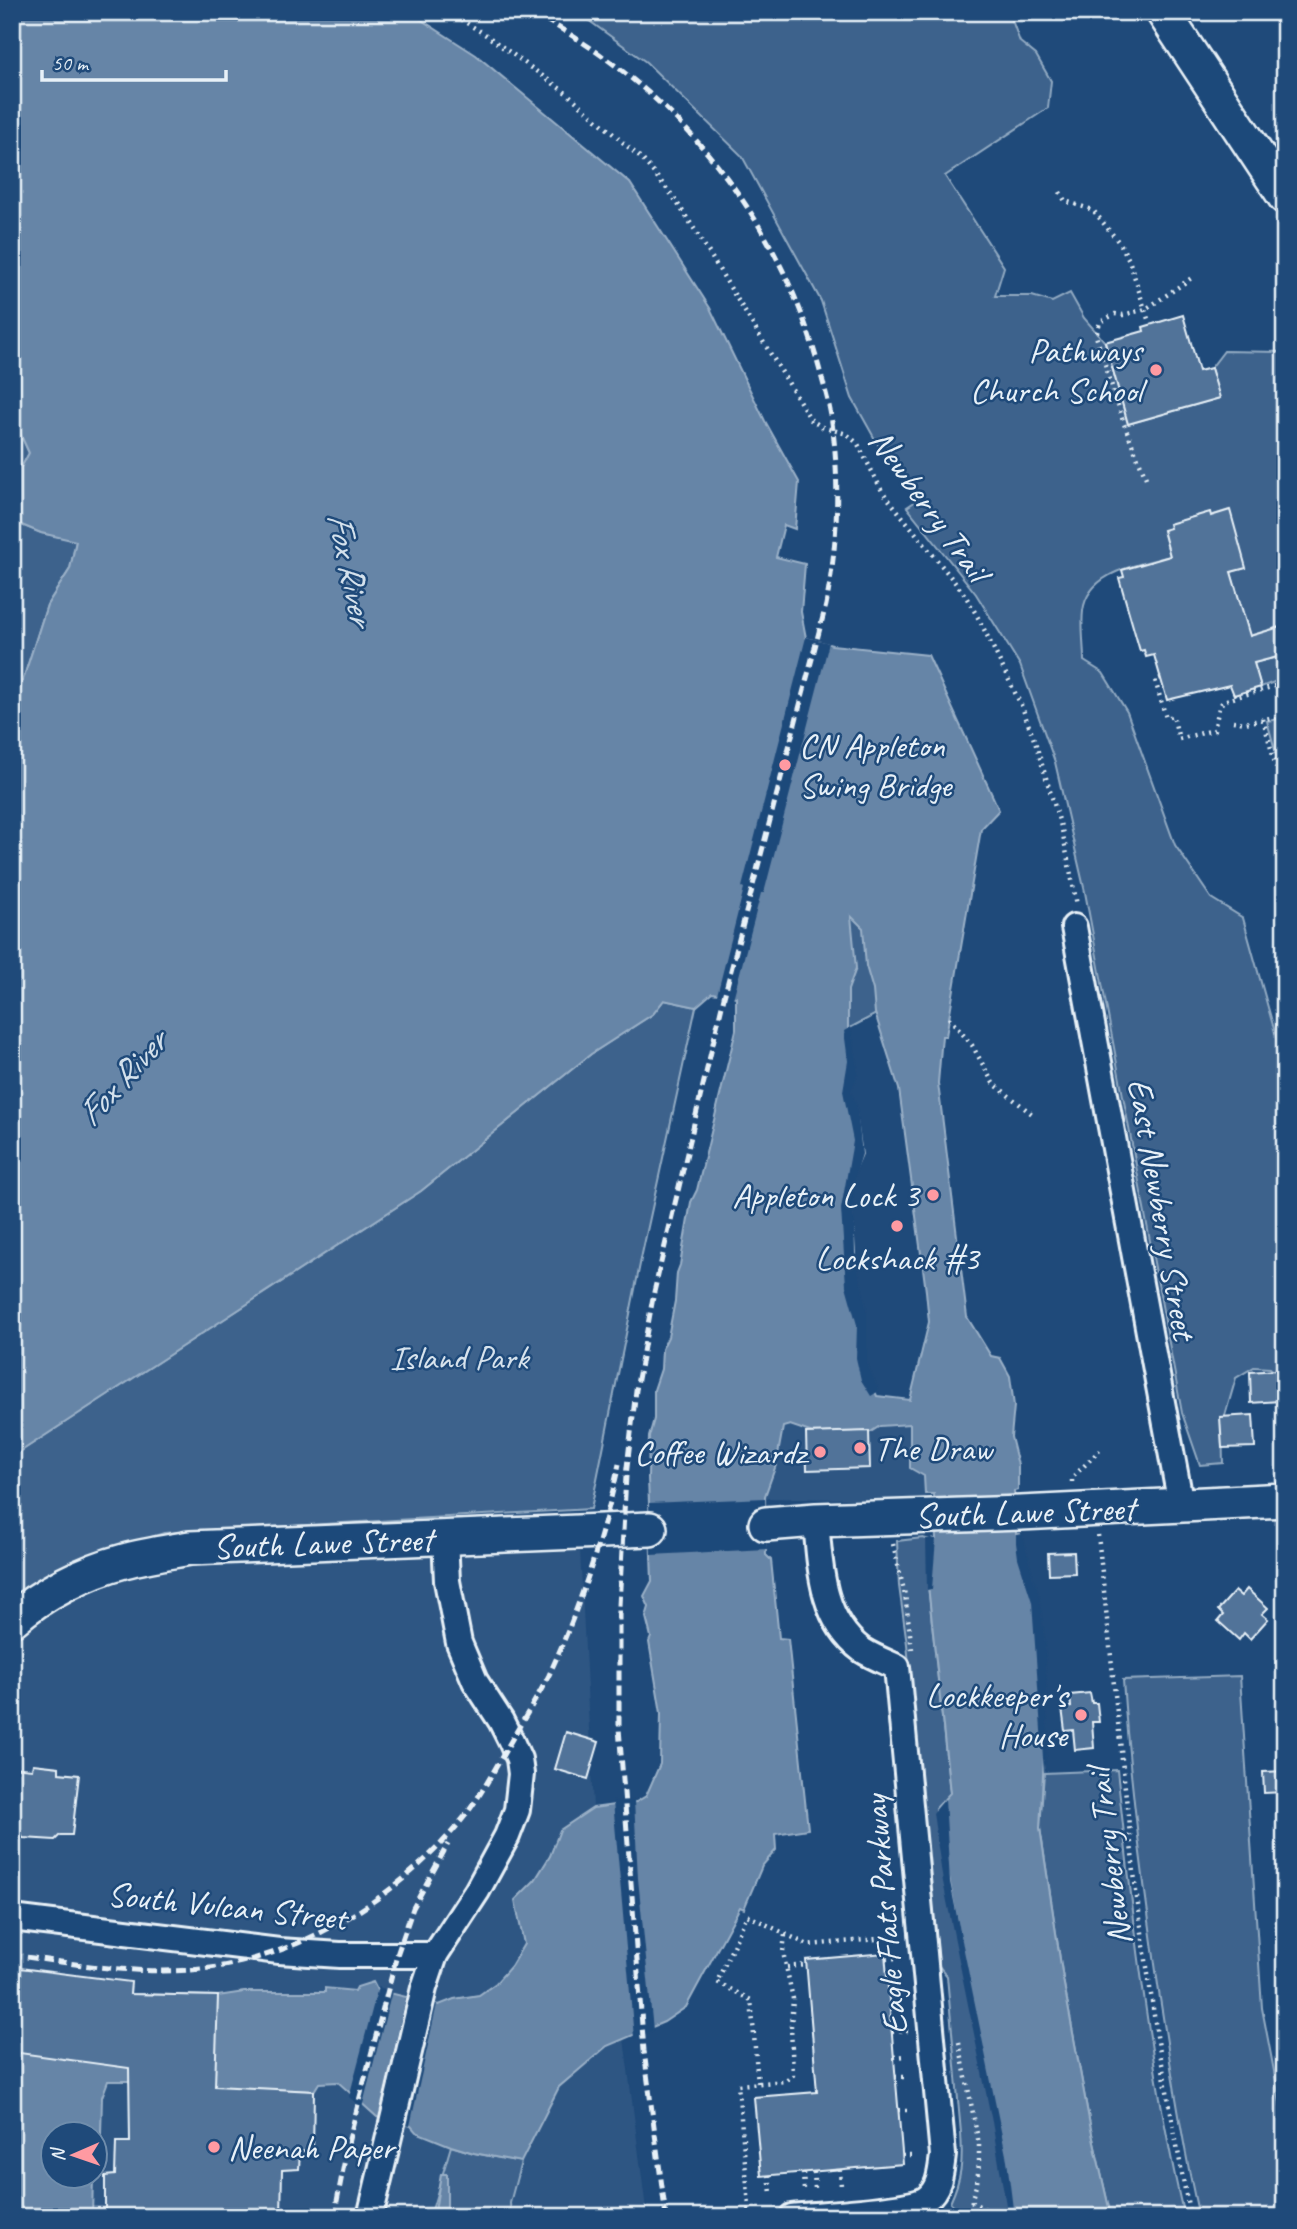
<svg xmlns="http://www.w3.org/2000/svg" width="1297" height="2229" viewBox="0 0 1297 2229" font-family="Caveat,sans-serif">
<rect width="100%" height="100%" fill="#1f4a7a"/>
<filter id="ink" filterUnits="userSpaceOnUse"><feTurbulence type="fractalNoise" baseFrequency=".0143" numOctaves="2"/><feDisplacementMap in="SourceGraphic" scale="14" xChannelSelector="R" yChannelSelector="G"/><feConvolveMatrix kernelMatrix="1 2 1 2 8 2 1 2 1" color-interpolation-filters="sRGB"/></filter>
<g filter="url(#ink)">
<g fill="#2e5683">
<polygon points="911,1424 910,1446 924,1476 926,1500 765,1498 769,1482 776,1465 783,1427 790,1425 813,1433"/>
<polygon points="580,1549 593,1808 560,1830 550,1856 535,1880 515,1900 524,1944 511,1966 496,1983 479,1995 454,1999 439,2006 421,2001 326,1988 325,1992 244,1992 218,1996 130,1994 12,2052 12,1643 15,1640 50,1614 74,1600 129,1578 188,1566"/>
<polygon points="624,2039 647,2217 92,2217 95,2158 101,2134 102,2097 107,2081 130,2081 130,2084 314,2091 318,2083 338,2082 377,2117 520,2162 559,2087 607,2046"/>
</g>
<g fill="#3c628c" stroke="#92aac2" stroke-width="2">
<path d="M577 12H1009L1020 42 1036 55 1051 81 1048 108 945 176 1004 267 995 296H1032L1052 302 1070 293 1084 318 1105 342 1128 424 1219 398 1211 368 1224 351 1285 352V644L1279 627 1249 636 1231 572 1245 568 1229 510 1163 531 1170 556C1138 565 1088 571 1083 611 1081 627 1084 645 1084 661L1103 673 1127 712 1175 845 1211 898 1243 918 1281 1054 1285 1057V1127L1280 1133 1285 1138V1417L1282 1379 1270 1368 1254 1367 1236 1378 1222 1426 1223 1463 1200 1465 1182 1413 1085 892 1055 762 1020 665 976 594 907 507 922 497 886 459 852 398 821 301 742 156 646 62Z"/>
<polygon points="12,419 14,420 29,453 22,466 12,465"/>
<polygon points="12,521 41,533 76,540 70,569 47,605 12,714"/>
<polygon points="1285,655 1285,678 1261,687 1254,663"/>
<polygon points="1285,718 1285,786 1267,721"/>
<polygon points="855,887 882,1011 844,1031 842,919"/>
<polygon points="664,1000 696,1007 642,1254 591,1509 164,1533 101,1553 12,1603 12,1457 421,1191 591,1054 653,1014"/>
<path d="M923 1538 930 1540 928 1585 950 1793 1012 2217H960V2212L950 2203C962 2177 963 2161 961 2133L947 1976 939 1966 907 1644 899 1586 897 1541Z"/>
<path d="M1240 1676 1262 2008 1285 2129V2217H1199C1182 2142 1171 2067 1159 1992 1144 1888 1130 1785 1123 1680Z"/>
<path d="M1117 1770C1133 1920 1150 2070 1184 2217H1111L1090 2125 1063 1979 1040 1828 1044 1773Z"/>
<polygon points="451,2146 474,2153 521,2162 510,2203 511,2217 430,2217"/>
</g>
<g fill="#6685a7" stroke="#9ab0c7" stroke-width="2" fill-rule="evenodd">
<path d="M12 12H409L476 55 630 183 710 308 765 421 799 482 795 529 784 525 776 557 805 564 801 612 806 638 832 645 928 655 999 810 981 829 946 1036H942L938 1083 967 1317 991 1356 1000 1358 1010 1376 1014 1406 1011 1437 1018 1465V1490L1014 1491 1016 1534H1020L1035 1596 1045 1739 1040 1828 1063 1979 1090 2125 1111 2217H1012L936 1808 950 1793 928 1585 930 1540 936 1539 934 1494H925L924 1476 910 1468V1424L880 1426 869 1433H813L790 1425 783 1427 776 1465 765 1496 766 1555 771 1560 779 1638 788 1639 808 1829 775 1834 776 1850 762 1866 744 1909 740 1907 686 2007 664 2022 607 2046 559 2087 521 2162 474 2153 451 2146 416 2132 411 2126 377 2117 338 2082 319 2083 314 2091 130 2084 129 2081H108L102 2097 101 2134 95 2158 94 2134H52V2176L93 2177 92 2217H12V2052L130 1994 218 1996 244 1992H325V1988L355 1991 357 1987 373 1982 377 1990 439 2005 454 1999 479 1995 496 1983 511 1966 524 1944 515 1900 535 1880 550 1856 560 1830 593 1808 636 1802 646 1796 660 1764 661 1713 649 1642 651 1637 646 1617 649 1607 644 1596 652 1581 648 1478 649 1437 654 1419V1390L661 1369 662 1349 668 1337 675 1301 677 1273 680 1265 691 1202 697 1190 736 1030V997L712 993 696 1007 664 1000 653 1014 591 1054 421 1191 12 1457V714L47 605 70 569 76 541 41 533 12 521V465L22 466 29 453 14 420 12 419ZM851 916 863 928 866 966 873 990 875 1013 899 1089 926 1291 929 1322 910 1400 877 1396 863 1364 850 1182 862 1154 856 1114 847 1093 854 1071 848 1028V990L856 968Z"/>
<polygon points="441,2174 447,2174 447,2217 434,2217"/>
</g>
<g fill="#1f4a7a">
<polygon points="806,637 829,643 764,893 761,893 733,999 717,995 744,888 742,887"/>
<polygon points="851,1027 858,1072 851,1092 857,1108 862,1154 853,1183 855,1253 867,1312 867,1363 879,1391 871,1396 861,1380 856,1358 857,1325 846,1286 841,1209 853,1141 843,1091 848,1061 844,1031"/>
<polygon points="765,1498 767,1549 651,1555 649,1503"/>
<polygon points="1023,1534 1034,1582 1035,1582 1039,1595 1045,1642 1048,1739 1044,1773 1032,1602 1018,1558 1016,1543 1016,1535"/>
<polygon points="926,1539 936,1539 932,1589 927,1590"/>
<polygon points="945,1799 950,1882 1007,2160 1014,2217 1008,2217 992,2122 943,1882 933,1813"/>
<polygon points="634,1800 638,1878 653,2030 634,2038 613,1802"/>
<polygon points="378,1987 392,1991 362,2108 349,2097"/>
<polygon points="406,1997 437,2004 410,2126 378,2119"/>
</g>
<g fill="#517399" stroke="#e8f1f8" stroke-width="2">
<polygon points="1183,315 1199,371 1211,368 1220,398 1128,424 1105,342 1144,331 1143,327"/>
<polygon points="1230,510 1246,568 1231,572 1250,636 1280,627 1285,644 1285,655 1254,663 1261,687 1234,695 1230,685 1167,700 1154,655 1146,657 1144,650 1140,651 1119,578 1124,577 1122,570 1170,556 1163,530 1170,528 1169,524 1210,512 1211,516"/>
<polygon points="1277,1370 1279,1401 1251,1403 1250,1372"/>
<polygon points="1253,1415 1255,1447 1222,1448 1220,1417"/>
<polygon points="869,1431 870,1468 807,1470 806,1433"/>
<polygon points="1074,1552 1075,1573 1049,1574 1048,1553"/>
<polygon points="1247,1589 1268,1608 1262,1614 1268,1619 1250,1639 1244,1633 1239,1640 1218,1621 1223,1615 1218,1610 1235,1591 1241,1596"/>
<polygon points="1090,1693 1092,1703 1097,1703 1099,1722 1092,1722 1094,1748 1075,1750 1073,1730 1065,1731 1062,1708 1071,1707 1070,1695"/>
<polygon points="566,1732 599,1742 588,1779 555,1769"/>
<polygon points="33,1764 59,1767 59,1773 79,1775 72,1835 60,1835 55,1840 23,1838 17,1829 12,1828 12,1767 32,1769"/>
<polygon points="1285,1771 1285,1792 1264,1793 1263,1772"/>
<polygon points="885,1953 903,2164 761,2176 754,2097 817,2092 806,1960"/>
<polygon points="12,1967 131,1982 130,1994 218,1996 215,2086 314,2091 313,2152 300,2151 299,2169 282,2170 281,2217 105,2217 105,2176 115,2175 116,2142 130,2142 129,2068 12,2052"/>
</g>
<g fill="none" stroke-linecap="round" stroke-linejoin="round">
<g stroke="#e8f1f8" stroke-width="30">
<g id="street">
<polyline points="1074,927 1181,1505"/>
<polyline points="12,1918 279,1951 340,1955 435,1955"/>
<polyline points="370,2217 424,1988 435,1955 477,1891 507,1836 517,1810 521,1774 519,1759 511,1741 501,1721 475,1681 459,1643 447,1581 445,1537"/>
<path d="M792 2217C817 2214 910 2210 926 2199 940 2189 941 2170 943 2155L897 1667C886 1662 873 1657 862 1650 821 1620 820 1566 816 1520"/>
</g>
</g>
<g stroke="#e8f1f8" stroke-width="38">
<g id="secondary">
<polyline points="1163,12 1285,197"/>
<polyline points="766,1524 816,1520 1021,1513 1285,1500"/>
<path d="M12 1620C42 1593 86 1571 124 1561 146 1555 168 1552 190 1548L650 1529"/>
</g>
</g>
<g stroke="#e8f1f8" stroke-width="4.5" stroke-dasharray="2 5" stroke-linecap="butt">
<polyline points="449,12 486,35 569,95 643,160 672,195 695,230 811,420 822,427 847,434 858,444 882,491 965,595 980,621 1022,707 1036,745 1062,830 1077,905"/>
<polyline points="1060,192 1065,201 1093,210 1121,245 1129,260 1149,322"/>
<polyline points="1146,478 1124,424 1096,336 1100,322 1115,314 1123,315 1146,309 1193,277"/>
<polyline points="1161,678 1155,680 1166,718 1173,716 1179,739 1214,730 1219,708 1223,701 1285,683"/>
<polyline points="1263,719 1285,800"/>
<polyline points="1233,721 1245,723 1285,715"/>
<polyline points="949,1018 972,1045 993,1083 1032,1114"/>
<polyline points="1072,1482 1072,1478 1100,1450"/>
<polyline points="1098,1535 1136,1891 1157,2036 1190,2217"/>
<polyline points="893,1544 905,1595 912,1649"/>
<polyline points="886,1959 897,1958"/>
<polyline points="787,1967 807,1965"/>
<polyline points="892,2032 908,2031"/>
<polyline points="959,2042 979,2144 979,2163 977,2183 972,2198 971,2217"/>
<polyline points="894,2057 906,2056"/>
<polyline points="895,2077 908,2077"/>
<polyline points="758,2083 751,2000 717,1982 747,1915 808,1945 900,1937"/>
<polyline points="898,2110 911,2110"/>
<polyline points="902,2156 916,2156"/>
<polyline points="840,2169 841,2187"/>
<polyline points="814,2172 815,2189"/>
<polyline points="803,2173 804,2190"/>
<polyline points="769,2175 771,2193"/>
<polyline points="971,2202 987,2210 992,2217"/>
<polyline points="750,2217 738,2085 786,2081 793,2075 791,2026 793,1999 783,1952 785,1935"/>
</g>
<use href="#street" stroke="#1f4a7a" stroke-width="24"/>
<use href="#secondary" stroke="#1f4a7a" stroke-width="33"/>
<g stroke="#e8f1f8" stroke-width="5" stroke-dasharray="10 5" stroke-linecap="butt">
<path d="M531 12C672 86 775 210 818 364 824 386 831 408 833 431 840 490 837 547 826 605L724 997 654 1292 636 1390 626 1476 619 1606V1728L644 2051 666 2217"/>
<path d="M12 1955C84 1965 156 1979 228 1965 320 1946 407 1889 465 1816 484 1791 499 1761 515 1734 526 1715 539 1695 549 1675 580 1607 603 1537 619 1464"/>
<polyline points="334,2217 348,2143 397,1955 413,1908 448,1844"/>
</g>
</g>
</g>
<g fill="#ff9aa2" stroke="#1f4a7a" stroke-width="2.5">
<circle cx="1156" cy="370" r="7"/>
<circle cx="785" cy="765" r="7"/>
<circle cx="933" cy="1195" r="7"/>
<circle cx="897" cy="1226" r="7"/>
<circle cx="860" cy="1448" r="7"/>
<circle cx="820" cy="1452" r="7"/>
<circle cx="1081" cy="1715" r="7"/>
<circle cx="214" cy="2147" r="7"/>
</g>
<g text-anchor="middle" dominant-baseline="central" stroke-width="5" stroke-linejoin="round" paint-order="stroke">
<g font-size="35" fill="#e8f1f8" stroke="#1f4a7a" text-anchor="end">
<text x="1142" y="350">Pathways<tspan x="1142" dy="40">Church School</tspan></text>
<text x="799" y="745" text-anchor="start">CN Appleton<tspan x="799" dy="40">Swing Bridge</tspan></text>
<text x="919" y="1195">Appleton Lock 3</text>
<text x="897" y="1258" text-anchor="middle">Lockshack #3</text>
<text x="874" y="1448" text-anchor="start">The Draw</text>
<text x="806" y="1452">Coffee Wizardz</text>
<text x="1067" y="1695">Lockkeeper's<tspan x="1067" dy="40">House</tspan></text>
<text x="228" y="2147" text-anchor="start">Neenah Paper</text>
</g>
<g font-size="35" fill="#e8f1f8" stroke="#1f4a7a">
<text transform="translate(929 505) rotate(54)">Newberry Trail</text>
<text transform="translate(1162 1209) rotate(80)">East Newberry Street</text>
<text transform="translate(1025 1512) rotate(-2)">South Lawe Street</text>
<text transform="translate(323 1543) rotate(-2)">South Lawe Street</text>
<text transform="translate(1109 1857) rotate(-97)">Newberry Trail</text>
<text transform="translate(227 1906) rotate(6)">South Vulcan Street</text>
<text transform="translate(885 1915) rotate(-95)">Eagle Flats Parkway</text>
</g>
<g font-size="35" fill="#d7e3ed" stroke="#1f4a7a">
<text x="459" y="1357">Island Park</text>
</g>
<g font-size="37" font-style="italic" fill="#d4e1ec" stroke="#1f4a7a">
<text transform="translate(351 568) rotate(78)">Fox River</text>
<text transform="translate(121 1078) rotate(-48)">Fox River</text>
</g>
</g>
<rect width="1297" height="2229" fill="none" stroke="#1f4a7a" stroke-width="42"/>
<rect x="21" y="21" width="1255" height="2187" fill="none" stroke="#e8f1f8" stroke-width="2.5" filter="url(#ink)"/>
<g transform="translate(74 2155) rotate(268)"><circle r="33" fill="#1f4a7a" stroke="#6f8dac" stroke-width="2"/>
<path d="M0-5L12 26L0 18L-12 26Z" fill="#ff9aa2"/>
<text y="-10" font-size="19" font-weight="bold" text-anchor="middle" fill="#e8f1f8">N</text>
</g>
<path d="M42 70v10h184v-10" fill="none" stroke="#e8f1f8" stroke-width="3.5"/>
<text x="52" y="70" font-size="21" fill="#e8f1f8" stroke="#1f4a7a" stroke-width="5" paint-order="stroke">50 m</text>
</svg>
